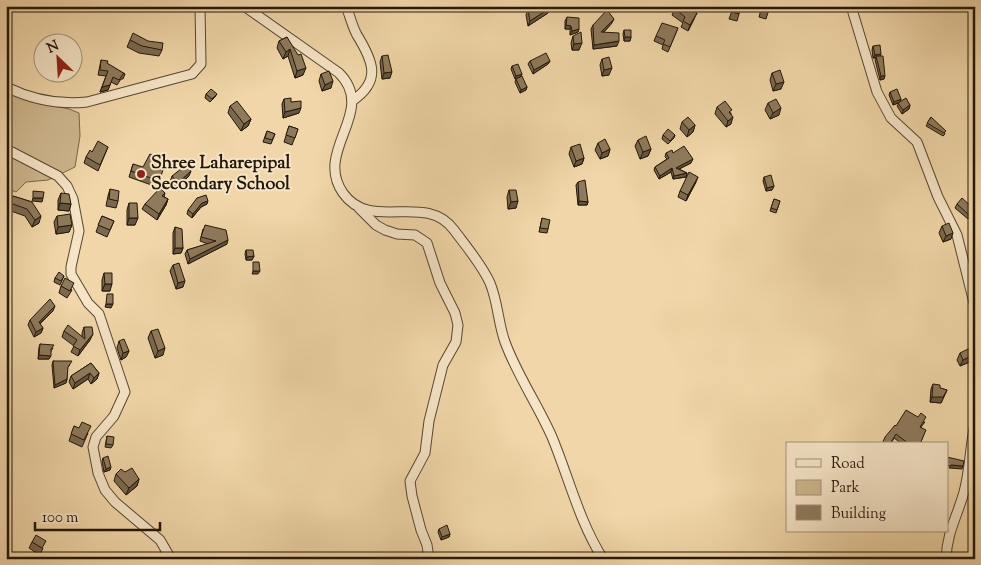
<svg xmlns="http://www.w3.org/2000/svg" width="981" height="565" viewBox="0 0 981 565" font-family="'Sorts Mill Goudy',serif">
<rect width="100%" height="100%" fill="#f0d6a8"/>
<filter id="stains"><feTurbulence type="fractalNoise" baseFrequency=".004" numOctaves="4"/><feColorMatrix values="0 0 0 0 .2 0 0 0 0 .09 0 0 0 0 .02 0 0 0 .5 -.17"/></filter>
<radialGradient id="worn" r=".72"><stop offset=".6" stop-color="#630" stop-opacity="0"/><stop offset="1" stop-color="#630" stop-opacity=".3"/></radialGradient>
<path fill="#cdb68d" stroke="#78664b" d="M6 91C29 102 55 102 79 113L80 136 75 167 48 180 26 182 16 192 6 188Z"/>
<g fill="none" stroke-linecap="round" stroke-linejoin="round">
<g stroke="#574731" stroke-width="11">
<g id="minor">
<path d="M244 6 339 73C378 112 313 150 343 193 371 233 425 191 454 230 466 246 482 265 490 283 498 302 498 323 505 342 517 375 538 405 552 437 569 478 579 521 603 559"/>
<path d="M346 6C350 16 352 26 357 35 373 61 382 81 352 101"/>
<polyline points="851,6 877,92 891,118 917,142 938,197 957,235 975,307"/>
<path d="M6 87C31 99 60 105 87 102L192 74 201 64 200 6"/>
<polyline points="6,149 58,176 67,186 73,199 79,231 71,267 71,274 88,303 99,314 125,392 114,416 96,437 93,447 98,473 105,490 115,502 160,540 171,559"/>
<polyline points="359,208 376,225 385,230 397,234 415,235 427,243 440,283 455,313 458,325 456,342 443,365 429,421 425,453 410,481 412,496 421,530 427,545 429,559"/>
<path d="M946 559C947 532 957 517 964 492 970 470 970 446 975 424"/>
</g>
</g>
<use href="#minor" stroke="#f5e4c6" stroke-width="9"/>
</g>
<g fill="#7a694f" stroke="#241709">
<polygon points="676,6 688,6 687,8 694,19 688,31 681,27 683,23 672,15"/>
<polygon points="762,6 770,6 766,19 759,17"/>
<polygon points="733,8 739,14 737,21 729,19"/>
<polygon points="528,10 548,13 528,26 526,15"/>
<polygon points="567,17 579,29 578,32 570,35 570,29 565,29 565,21"/>
<polygon points="612,23 604,32 617,46 593,49 591,29 593,25"/>
<polygon points="678,28 668,52 662,49 663,45 654,41 656,36"/>
<polygon points="624,30 631,37 630,41 624,41 623,34"/>
<polygon points="573,36 579,50 572,50 571,43"/>
<polygon points="287,37 303,75 295,78 288,56 283,59 277,48 279,41"/>
<polygon points="130,40 162,50 159,56 139,53 127,47"/>
<polygon points="873,46 880,56 884,79 880,80 875,60 876,58 873,58 872,50"/>
<polygon points="382,56 390,78 382,79 380,62"/>
<polygon points="602,59 609,75 602,76 600,65"/>
<polygon points="101,60 125,74 123,79 121,79 117,85 111,82 108,90 100,92 106,76 98,75"/>
<polygon points="530,61 550,61 548,64 533,74 528,64"/>
<polygon points="512,66 522,74 521,77 527,87 526,90 520,93 515,82 516,79 515,79 511,69"/>
<polygon points="772,73 781,89 773,91 770,80"/>
<polygon points="321,74 331,88 322,91 319,81"/>
<polygon points="890,92 901,99 900,102 910,105 909,109 902,114 897,106 899,103 893,105 889,95"/>
<polygon points="206,94 217,94 215,97 210,102 205,98"/>
<polygon points="284,99 291,102 299,113 283,118 282,104"/>
<polygon points="768,103 779,115 770,119 765,110"/>
<polygon points="230,106 251,119 248,126 241,131 228,113"/>
<polygon points="717,107 731,113 731,124 726,127 715,114"/>
<polygon points="931,117 945,134 943,136 926,126"/>
<polygon points="682,122 695,125 693,132 687,137 680,129"/>
<polygon points="289,126 298,129 292,145 284,142"/>
<polygon points="267,131 275,134 271,144 263,142"/>
<polygon points="663,135 675,135 674,138 668,144 662,139"/>
<polygon points="638,140 651,149 648,156 640,159 635,146"/>
<polygon points="598,143 610,149 608,156 600,159 595,150"/>
<polygon points="108,147 98,171 84,163 86,157 92,152"/>
<polygon points="571,147 584,158 582,164 574,167 569,154"/>
<polygon points="666,153 673,153 691,163 679,169 687,173 686,177 673,179 671,172 659,179 654,170 655,167 667,159 665,157"/>
<polygon points="133,164 159,181 157,187 129,177"/>
<polygon points="172,176 189,176 176,188 170,182"/>
<polygon points="764,177 774,186 772,190 766,191 763,181"/>
<polygon points="578,182 588,202 587,205 578,205 576,185"/>
<polygon points="696,182 686,201 678,197 680,191"/>
<polygon points="110,189 118,201 116,208 106,206 108,196"/>
<polygon points="509,190 516,208 508,209 507,197"/>
<polygon points="61,193 71,204 69,211 58,210 58,200"/>
<polygon points="165,193 164,197 168,199 166,205 157,220 142,209 145,204"/>
<polygon points="13,196 32,202 39,223 32,227 25,216 8,210"/>
<polygon points="774,199 780,201 776,213 770,211"/>
<polygon points="129,203 135,225 127,225 127,210"/>
<polygon points="207,204 201,207 192,218 187,214 188,210"/>
<polygon points="957,204 973,212 968,219 955,208"/>
<polygon points="57,216 72,225 69,232 56,234 54,222"/>
<polygon points="102,216 114,221 107,237 96,232"/>
<polygon points="542,218 548,229 547,233 539,232"/>
<polygon points="942,226 951,239 943,242 939,233"/>
<polygon points="175,227 183,248 181,253 173,254 173,233"/>
<polygon points="203,229 227,244 188,264 185,254 187,250 208,244 200,241"/>
<polygon points="246,250 254,256 252,260 246,260 245,254"/>
<polygon points="173,265 183,287 176,289 170,271"/>
<polygon points="104,273 110,291 102,291 102,280"/>
<polygon points="64,276 60,285 54,282 55,278"/>
<polygon points="61,286 72,290 67,298 59,293"/>
<polygon points="53,311 40,324 43,328 41,333 34,337 28,325 30,320"/>
<polygon points="84,327 90,340 78,356 71,352 74,346 62,337 64,331 82,337 82,333"/>
<polygon points="151,331 163,355 155,358 148,338"/>
<polygon points="119,341 129,351 126,357 121,360 117,348"/>
<polygon points="40,344 53,348 51,351 49,359 38,359 39,347"/>
<polygon points="960,353 972,361 960,366 957,360"/>
<polygon points="53,361 70,365 67,368 67,379 66,383 54,388 52,365"/>
<polygon points="91,363 99,373 97,379 91,384 88,379 73,389 69,382 71,376"/>
<polygon points="933,384 940,388 947,390 941,403 930,402 931,389"/>
<polygon points="925,422 921,427 924,434 920,444 902,444 894,438 891,444 882,444 896,426"/>
<polygon points="74,426 88,433 82,447 69,441"/>
<polygon points="107,436 113,445 111,448 105,447"/>
<polygon points="103,458 110,470 104,472 102,461"/>
<polygon points="125,472 139,479 137,486 126,495 114,481 116,474"/>
<polygon points="439,529 450,534 449,537 441,540 438,532"/>
<polygon points="32,542 43,548 40,555 29,548"/>
</g>
<g fill="#635540" stroke="#241709">
<polygon points="550,8 548,13 528,26 530,21"/>
<polygon points="697,13 688,31 690,25"/>
<polygon points="614,19 612,23 600,36 601,32"/>
<polygon points="566,25 571,26 570,29 565,29"/>
<polygon points="579,29 578,32 570,35 572,31"/>
<polygon points="625,37 631,37 630,41 624,41"/>
<polygon points="619,41 617,46 593,49 594,45"/>
<polygon points="582,43 579,50 572,50 574,44"/>
<polygon points="290,49 288,56 283,59 286,52"/>
<polygon points="881,54 880,57 873,58 875,55"/>
<polygon points="550,61 548,64 533,74 534,70"/>
<polygon points="306,68 303,75 295,78 297,71"/>
<polygon points="612,68 609,75 602,76 604,70"/>
<polygon points="392,72 390,78 382,79 384,73"/>
<polygon points="522,74 520,77 515,79 516,76"/>
<polygon points="881,76 885,76 884,79 880,80"/>
<polygon points="333,81 331,88 322,91 325,85"/>
<polygon points="784,82 781,89 773,91 776,84"/>
<polygon points="110,85 108,90 100,92 102,87"/>
<polygon points="527,87 526,90 520,93 521,90"/>
<polygon points="901,99 900,102 893,105 894,102"/>
<polygon points="910,105 909,109 902,114 903,110"/>
<polygon points="301,108 299,113 283,118 285,112"/>
<polygon points="781,108 779,115 770,119 773,113"/>
<polygon points="733,117 731,124 726,127 728,121"/>
<polygon points="251,119 248,126 241,131 244,124"/>
<polygon points="695,125 693,132 687,137 689,130"/>
<polygon points="610,149 608,156 600,159 602,153"/>
<polygon points="651,149 648,156 640,159 643,152"/>
<polygon points="584,158 582,164 574,167 576,161"/>
<polygon points="693,159 691,163 675,171 676,168"/>
<polygon points="672,168 671,172 659,179 660,176"/>
<polygon points="191,171 189,176 176,188 178,183"/>
<polygon points="687,173 686,177 673,179 674,176"/>
<polygon points="698,177 696,182 686,201 688,195"/>
<polygon points="774,186 772,190 766,191 767,188"/>
<polygon points="33,198 43,198 42,202 32,201"/>
<polygon points="168,199 166,205 157,220 159,214"/>
<polygon points="208,201 207,204 201,207 192,218 193,214 202,203"/>
<polygon points="518,201 516,208 508,209 511,202"/>
<polygon points="579,201 588,202 587,205 578,205"/>
<polygon points="60,203 71,204 69,211 58,210"/>
<polygon points="41,216 39,223 32,227 35,220"/>
<polygon points="129,218 138,218 135,225 127,225"/>
<polygon points="72,225 69,232 56,234 58,227"/>
<polygon points="953,233 951,239 943,242 946,236"/>
<polygon points="228,240 227,244 188,264 190,259"/>
<polygon points="175,248 183,248 181,253 173,254"/>
<polygon points="254,256 252,260 246,260 247,257"/>
<polygon points="253,271 260,271 258,274 252,274"/>
<polygon points="185,281 183,287 176,289 178,283"/>
<polygon points="105,284 112,284 110,291 102,291"/>
<polygon points="106,304 113,304 111,308 105,307"/>
<polygon points="55,306 53,311 37,326 39,322"/>
<polygon points="43,328 41,333 34,337 36,332"/>
<polygon points="93,334 90,340 78,356 80,350"/>
<polygon points="165,348 163,355 155,358 158,351"/>
<polygon points="129,351 126,357 121,360 123,353"/>
<polygon points="975,354 972,361 960,366 963,360"/>
<polygon points="39,355 51,356 49,359 38,359"/>
<polygon points="90,373 88,379 73,389 75,383"/>
<polygon points="99,373 97,379 91,384 94,378"/>
<polygon points="67,379 66,383 54,388 55,385"/>
<polygon points="947,390 941,403 930,402 932,397"/>
<polygon points="951,465 963,466 962,469 949,468"/>
<polygon points="111,467 110,470 104,472 106,469"/>
<polygon points="139,479 137,486 126,495 129,488"/>
<polygon points="450,534 449,537 441,540 442,537"/>
</g>
<g fill="#8e7a5c" stroke="#241709">
<polygon points="533,6 549,6 550,8 530,21 528,10"/>
<polygon points="676,6 687,6 686,7 697,13 690,25 683,21 685,17 675,9"/>
<polygon points="734,6 742,6 739,14 732,12"/>
<polygon points="763,6 770,6 768,12 761,10"/>
<polygon points="607,10 614,19 601,32 619,33 619,41 594,45 593,25"/>
<polygon points="567,17 579,18 579,29 572,31 571,26 566,25"/>
<polygon points="662,23 678,28 670,47 663,44 665,40 656,36"/>
<polygon points="624,30 631,30 631,37 625,37"/>
<polygon points="581,32 582,43 574,44 573,36"/>
<polygon points="133,33 148,41 163,43 162,50 142,46 130,40"/>
<polygon points="287,37 298,55 301,54 306,68 297,71 290,49 286,52 279,41"/>
<polygon points="880,45 881,54 875,55 873,46"/>
<polygon points="546,53 550,61 534,70 530,61"/>
<polygon points="388,55 392,72 384,73 382,56"/>
<polygon points="876,56 883,56 885,76 881,76"/>
<polygon points="609,57 612,68 604,70 602,59"/>
<polygon points="101,60 108,61 107,63 125,74 123,74 119,80 113,77 110,85 102,87 108,71 100,70"/>
<polygon points="518,64 522,74 516,76 512,66"/>
<polygon points="780,70 784,82 776,84 772,73"/>
<polygon points="329,71 333,81 325,85 321,74"/>
<polygon points="522,76 527,87 521,90 516,79"/>
<polygon points="211,89 217,94 212,99 206,94"/>
<polygon points="897,89 901,99 894,102 890,92"/>
<polygon points="291,98 291,102 301,101 301,108 285,112 284,99"/>
<polygon points="906,98 910,105 903,110 898,103"/>
<polygon points="776,99 781,108 773,113 768,103"/>
<polygon points="237,101 251,119 244,124 230,106"/>
<polygon points="725,101 732,110 729,112 733,117 728,121 717,107"/>
<polygon points="688,117 695,125 689,130 682,122"/>
<polygon points="931,117 946,131 944,133 927,123"/>
<polygon points="289,126 298,129 295,138 286,135"/>
<polygon points="668,129 675,135 670,141 663,135"/>
<polygon points="267,131 275,134 272,140 265,138"/>
<polygon points="646,136 651,149 643,152 638,140"/>
<polygon points="605,139 610,149 602,153 598,143"/>
<polygon points="98,141 108,147 100,165 86,157 90,150 92,152"/>
<polygon points="580,144 584,158 576,161 571,147"/>
<polygon points="684,146 693,159 676,168 687,173 674,176 672,168 660,176 655,167 669,158 666,153 672,150 673,153"/>
<polygon points="150,154 166,162 159,181 131,171 133,164 143,167"/>
<polygon points="186,165 191,171 178,183 172,176"/>
<polygon points="689,172 698,177 688,195 680,191"/>
<polygon points="771,175 774,186 767,188 764,177"/>
<polygon points="585,180 588,202 579,201 578,182"/>
<polygon points="160,188 165,193 162,196 168,199 159,214 145,204"/>
<polygon points="110,189 119,191 118,201 109,199"/>
<polygon points="509,190 516,190 518,201 511,202"/>
<polygon points="33,191 44,192 43,198 33,198"/>
<polygon points="61,193 69,194 71,204 60,203"/>
<polygon points="206,195 208,201 202,203 193,214 188,210 197,198"/>
<polygon points="13,196 32,202 41,216 35,220 27,209 10,203"/>
<polygon points="962,198 974,209 969,215 957,204"/>
<polygon points="774,199 780,201 777,210 771,208"/>
<polygon points="129,203 137,203 138,218 129,218"/>
<polygon points="70,214 72,225 58,227 57,216"/>
<polygon points="102,216 114,221 110,230 98,225"/>
<polygon points="542,218 550,220 548,229 540,228"/>
<polygon points="949,223 953,233 946,236 942,226"/>
<polygon points="205,225 226,230 228,240 190,259 187,250 216,241 201,237"/>
<polygon points="175,227 182,229 183,248 175,248"/>
<polygon points="246,250 253,250 254,256 247,257"/>
<polygon points="253,262 259,262 260,271 253,271"/>
<polygon points="179,263 185,281 178,283 173,265"/>
<polygon points="59,272 64,276 61,281 55,278"/>
<polygon points="104,273 112,273 112,284 105,284"/>
<polygon points="65,278 74,283 70,291 61,286"/>
<polygon points="107,294 113,294 113,304 106,304"/>
<polygon points="50,299 55,306 39,322 43,328 36,332 30,320"/>
<polygon points="68,325 85,339 84,327 92,327 93,334 80,350 73,346 77,340 64,331"/>
<polygon points="158,329 165,348 158,351 151,331"/>
<polygon points="124,339 129,351 123,353 119,341"/>
<polygon points="40,344 54,345 51,349 51,356 39,355"/>
<polygon points="972,347 975,354 963,360 960,353"/>
<polygon points="53,361 72,361 68,367 67,379 55,385"/>
<polygon points="91,363 99,373 94,378 90,373 75,383 71,376"/>
<polygon points="933,384 940,385 940,388 947,390 943,397 932,397"/>
<polygon points="906,410 918,417 921,413 926,417 920,427 926,430 920,444 909,444 896,434 890,444 882,444 885,437 895,425 896,426"/>
<polygon points="82,422 91,426 84,440 71,434 74,426 79,428"/>
<polygon points="107,436 114,437 113,445 106,444"/>
<polygon points="108,456 111,467 106,469 103,458"/>
<polygon points="947,457 964,461 963,466 951,465 950,466 947,466"/>
<polygon points="132,468 139,479 129,488 116,474 121,469 125,472"/>
<polygon points="447,525 450,534 442,537 439,529"/>
<polygon points="36,535 46,541 42,548 32,542"/>
<polygon points="91,554 93,559 85,559 84,556"/>
</g>
<circle fill="#8f2418" stroke="#f5e4c6" stroke-width="2" cx="141" cy="174" r="5"/>
<g text-anchor="middle" dominant-baseline="central" stroke-width="4" stroke-linejoin="round" paint-order="stroke">
<g font-size="18" font-weight="bold" fill="#241709" stroke="#f5e4c6" text-anchor="start">
<text x="151" y="164">Shree Laharepipal<tspan x="151" dy="21">Secondary School</tspan></text>
</g>
</g>
<rect width="981" height="565" fill="none" stroke="#f0d6a8" stroke-width="25"/>
<rect x="8" y="8" width="966" height="550" fill="none" stroke="#241709" stroke-width="2.5"/>
<rect x="12" y="12" width="956" height="540" fill="none" stroke="#241709"/>
<rect x="786" y="442" width="162" height="90" fill="#f5e4c6" stroke="#a1927a"/>
<rect x="796" y="459" width="25" height="8" fill="#f5e4c6" stroke="#a1927a"/>
<text x="831" y="468" font-size="15" fill="#241709">Road</text>
<rect x="796" y="480" width="25" height="15" fill="#cdb68d" stroke="#a1927a"/>
<text x="831" y="492" font-size="15" fill="#241709">Park</text>
<rect x="796" y="505" width="25" height="15" fill="#8e7a5c" stroke="#a1927a"/>
<text x="831" y="518" font-size="15" fill="#241709">Building</text>
<g transform="translate(58 58) rotate(335)"><circle r="24" fill="#f5e4c6" stroke="#a1927a"/>
<path d="M0-4L9 19L0 12L-9 19Z" fill="#8f2418"/>
<text y="-8" font-size="14" font-weight="bold" text-anchor="middle" fill="#241709">N</text>
</g>
<path d="M35 522v8h125v-8" fill="none" stroke="#241709" stroke-width="2.5"/>
<text x="42" y="522" font-size="15" fill="#241709" stroke="#f5e4c6" stroke-width="4" paint-order="stroke">100 m</text>
<rect width="100%" height="100%" filter="url(#stains)"/>
<rect width="100%" height="100%" fill="url(#worn)"/>
</svg>
